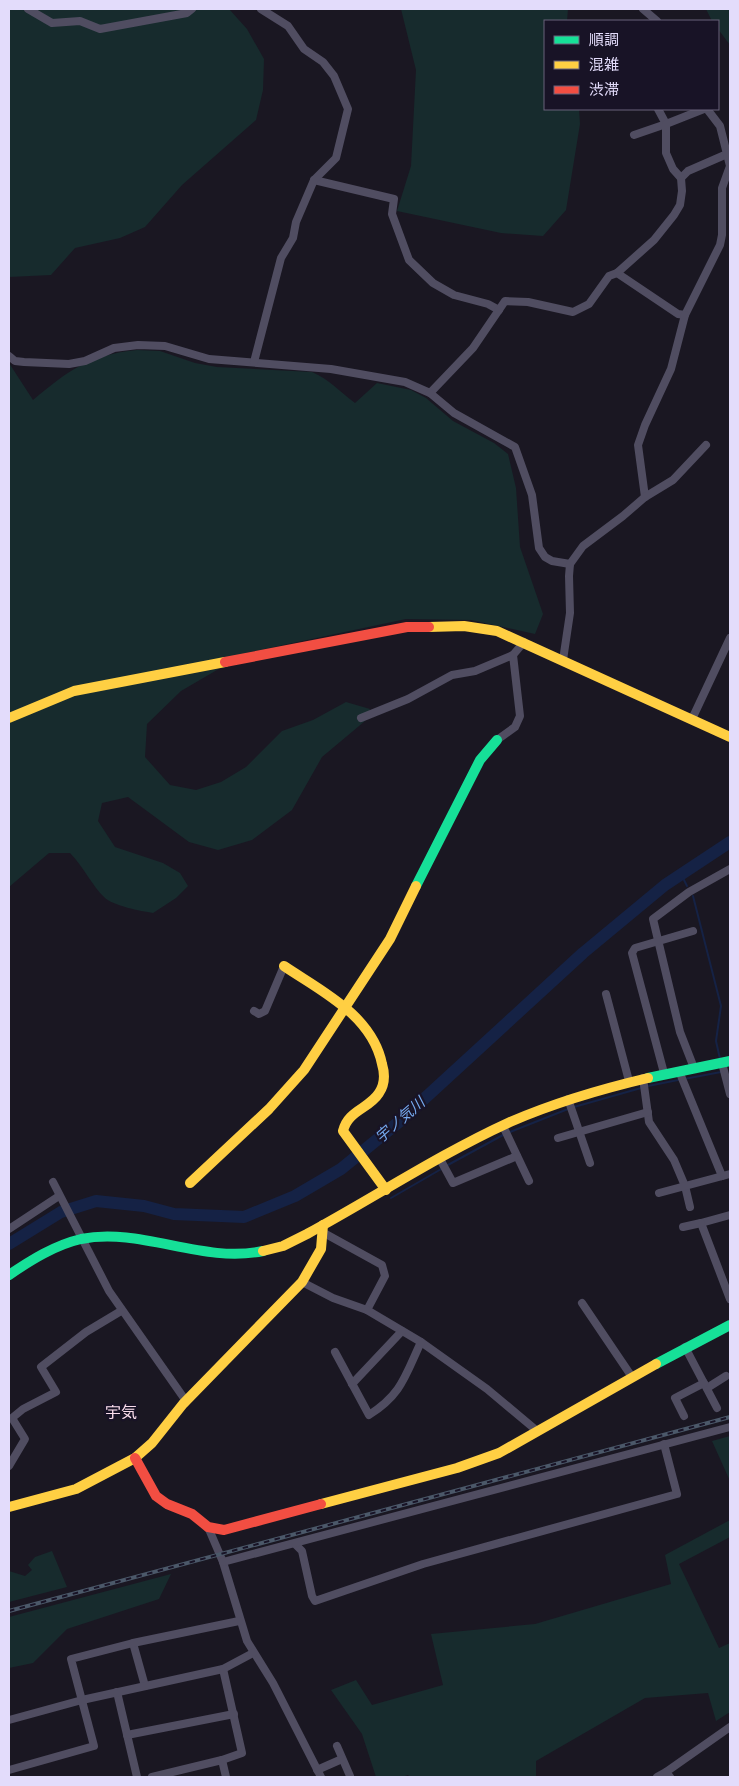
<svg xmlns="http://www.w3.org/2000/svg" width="739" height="1786" viewBox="0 0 739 1786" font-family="Raleway,'Noto Sans JP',sans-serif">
<rect width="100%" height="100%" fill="#1a1722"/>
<g fill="#172b2d">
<polygon points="9,9 229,9 247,29 264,59 263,90 256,120 182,185 145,227 120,238 75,248 51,275 9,277"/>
<polygon points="401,9 568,9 567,21 545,21 545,109 579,109 580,124 566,210 543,236 501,233 397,211 411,166 416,70"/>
<polygon points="706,9 730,9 730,45 718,29 718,21 712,21"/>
<path d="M137 350 160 351 195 363 217 367 312 372C329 379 340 392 355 403L377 383 411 390 426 398 453 421 494 443 508 454 516 488 520 547 543 614 535 634 471 620 406 619 246 653 181 691 147 724 145 757 170 785 196 790 221 782 246 767 282 731 313 720 346 702 370 709 365 721 322 757 292 810 252 840 218 850 189 842 128 797 102 803 98 821 115 847 163 863 180 873 188 886 176 898 153 913C141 911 113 906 104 897 93 887 83 866 70 853H49L9 887V363L33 400C69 370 89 355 137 350Z"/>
<polygon points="730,1436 730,1481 712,1441"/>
<polygon points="730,1520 730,1537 679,1564 719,1648 730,1643 730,1712 716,1721 708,1693 645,1698 536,1761 536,1777 410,1777 408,1775 402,1777 376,1777 362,1734 331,1690 356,1680 372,1705 443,1685 431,1634 535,1624 671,1584 665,1555"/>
<polygon points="52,1551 67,1587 9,1602 9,1571 25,1576 32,1570 28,1565 35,1557"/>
<polygon points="171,1574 159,1599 67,1629 33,1663 9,1668 9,1617"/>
</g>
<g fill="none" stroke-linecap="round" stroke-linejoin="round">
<g stroke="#152245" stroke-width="2">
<polyline points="681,874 687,886"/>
<polyline points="693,896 721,1006 716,1041 720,1059"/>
<polyline points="684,1079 721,1072"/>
<polyline points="648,1086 678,1080"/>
<polyline points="574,1107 641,1088"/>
<polyline points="510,1132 568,1109"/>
<polyline points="446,1166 503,1135"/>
<polyline points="391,1198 443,1168"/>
</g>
<polyline stroke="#152245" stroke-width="12" points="9,1244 61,1212 96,1201 144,1206 174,1214 244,1217 295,1196 341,1169 400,1121 583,953 665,885 730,842"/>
<g stroke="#504d61" stroke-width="8">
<polyline points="28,9 52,23 80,21 100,29 187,13 192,9"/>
<polyline points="643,9 657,21"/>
<polyline points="634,135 666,124 658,109"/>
<polyline points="681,178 688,171 727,154"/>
<polyline points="314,180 394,199 392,214 409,260 433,283 454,295 488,304 499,310"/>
<polyline points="617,273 678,314 685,315 720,245 722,235 722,188 730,166 720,126 707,109"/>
<polyline points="9,356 15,361 24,362 69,364 85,361 114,348 138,345 165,346 209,359 331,369 405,382 430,393 473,348 505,301 528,302 573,312 589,304 609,276 617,273 654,240 674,215 680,205 682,191 681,178 673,169 666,153 666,124 704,109"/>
<polyline points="254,362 281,258 293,238 296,222 314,180 336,158 348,109 334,76 323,62 304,49 288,26 261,9"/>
<polyline points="430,393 454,413 515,447 532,495 539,548 545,557 552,561 570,564"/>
<polyline points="645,497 638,445 645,425 671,369 685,315"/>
<polyline points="563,660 570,613 569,576 570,564 583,546 623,516 645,497 673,480 706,445"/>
<polyline points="361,718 408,699 452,675 475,671 513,655"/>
<polyline points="692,719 730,638"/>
<polyline points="497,740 515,727 520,716 513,655 524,642"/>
<polyline points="606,994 629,1081"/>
<polyline points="254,1011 259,1014 265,1011 284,966"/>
<polyline points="722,1063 730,1094"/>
<polyline points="694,1068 680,1032 653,919 689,892 730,869"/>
<polyline points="679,1071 722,1176"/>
<polyline points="664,1073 632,953 635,948 693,931"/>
<polyline points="643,1078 649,1122 674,1160 685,1186 690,1207"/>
<polyline points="568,1099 590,1163"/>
<polyline points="503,1126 529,1181"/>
<polyline points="558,1138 648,1112"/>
<polyline points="440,1159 453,1183 517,1156"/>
<polyline points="53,1182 109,1291 186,1401"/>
<polyline points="659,1193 730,1174"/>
<polyline points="730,1215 701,1223 730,1299"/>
<polyline points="683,1227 701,1223"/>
<polyline points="9,1229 59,1196"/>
<polyline points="324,1233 382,1265 385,1276 367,1310"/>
<polyline points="302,1282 333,1298 367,1310 421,1342 487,1389 536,1430"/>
<polyline points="582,1303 632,1377"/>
<polyline points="685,1347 717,1408"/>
<path d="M335 1352 369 1415C402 1394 405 1376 421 1342"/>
<polyline points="352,1384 402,1331"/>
<polyline points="707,1388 726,1376"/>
<polyline points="684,1416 675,1398 704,1383"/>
<polyline points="9,1466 25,1439 12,1418 23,1409 56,1392 41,1367 86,1332 121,1311"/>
<polyline points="208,1527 223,1562 247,1641 273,1683 321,1777"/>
<polyline points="295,1544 302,1551 312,1596 315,1601 423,1564 677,1494 664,1444"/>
<polyline points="223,1562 730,1427"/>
<polyline points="133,1643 145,1686"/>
<polyline points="117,1692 137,1777"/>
<polyline points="9,1720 82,1700 223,1669 253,1653"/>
<polyline points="127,1735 234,1714"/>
<polyline points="337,1746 350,1776"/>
<polyline points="222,1760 242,1753 223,1669"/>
<polyline points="9,1770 94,1746 71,1659 133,1643 239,1621"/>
<polyline points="317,1770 342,1759"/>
<polyline points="152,1777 222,1760 226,1777"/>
<polyline points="657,1777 666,1772"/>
<polyline points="670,1777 666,1772 730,1727"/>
</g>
<g stroke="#16e098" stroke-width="10">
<polyline points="416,886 480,760 497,740"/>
<polyline points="648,1078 730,1061"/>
<path d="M9 1275C31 1260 55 1245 81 1239 142 1227 202 1264 263 1251"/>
<polyline points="656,1364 730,1325"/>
</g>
<g stroke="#ffcf43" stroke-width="10">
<polyline points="429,627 464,626 497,631 730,737"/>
<polyline points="9,718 74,691 225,662"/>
<path d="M284 966C321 991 372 1015 382 1064 385 1074 385 1084 379 1093 369 1109 348 1110 343 1131L386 1190"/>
<polyline points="190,1183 269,1109 304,1070 390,939 416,886"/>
<path d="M263 1251 283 1246 307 1234C375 1197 440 1154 510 1122 554 1103 601 1089 648 1078"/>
<polyline points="321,1504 457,1468 499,1453 656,1364"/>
<polyline points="9,1507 76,1489 135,1458 152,1443 183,1404 302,1282 321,1249 323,1225"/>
</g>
<g stroke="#f24e42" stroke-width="10">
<polyline points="225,662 407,627 429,627"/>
<polyline points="135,1458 156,1496 167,1504 192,1514 208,1527 224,1530 321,1504"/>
</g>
<g stroke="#4b5869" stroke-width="4">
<polyline id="rail" points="9,1611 730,1417"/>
</g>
<use href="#rail" stroke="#181326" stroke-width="2" stroke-dasharray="5.5" stroke-linecap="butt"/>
</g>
<g text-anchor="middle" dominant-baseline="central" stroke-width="4.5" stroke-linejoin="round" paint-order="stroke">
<g font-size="15" font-style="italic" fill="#76aaef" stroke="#181326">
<text transform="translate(400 1120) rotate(-41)">宇ノ気川</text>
</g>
<g font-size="16" fill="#fbdeed" stroke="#181326">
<text x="121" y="1412">宇気</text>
</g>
</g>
<rect width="739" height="1786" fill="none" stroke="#e3dcfb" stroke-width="20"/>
<rect x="544" y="20" width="175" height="90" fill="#181326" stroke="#69637b"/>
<rect x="554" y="36" width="25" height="8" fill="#16e098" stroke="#69637b"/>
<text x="589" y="45" font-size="15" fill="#e3dcfb">順調</text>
<rect x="554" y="61" width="25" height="8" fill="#ffcf43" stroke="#69637b"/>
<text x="589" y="70" font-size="15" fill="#e3dcfb">混雑</text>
<rect x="554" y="86" width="25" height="8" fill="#f24e42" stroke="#69637b"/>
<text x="589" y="95" font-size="15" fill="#e3dcfb">渋滞</text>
</svg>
